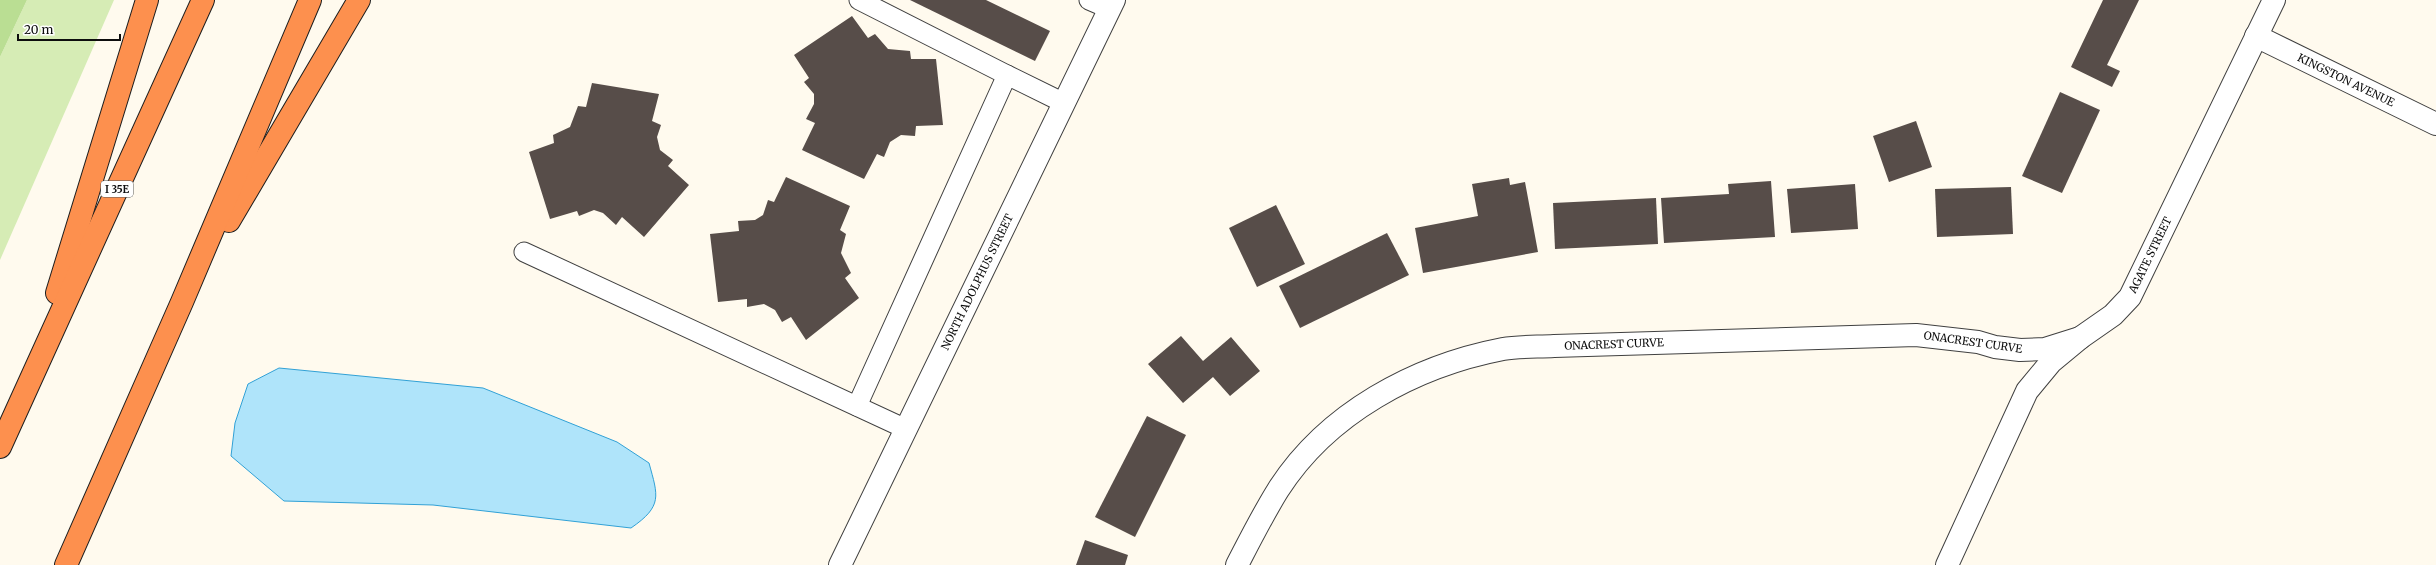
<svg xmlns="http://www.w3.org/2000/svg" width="2436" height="565" viewBox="0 0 2436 565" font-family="Merriweather,serif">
<rect width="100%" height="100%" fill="#fffaee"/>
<polygon fill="#d6ecb5" points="27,0 114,0 0,260 0,57"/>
<polygon fill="#bade93" points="0,0 27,0 0,57"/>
<path fill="#afe4fa" stroke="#31a1d6" d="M279 368 483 388 617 442 649 463C658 496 663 506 631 528L433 505 284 501 231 456 235 423 248 384Z"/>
<g fill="#574d49">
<polygon points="910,0 986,0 1050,31 1035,61"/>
<polygon points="2103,0 2139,0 2107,65 2120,71 2112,87 2071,67"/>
<polygon points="852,16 868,38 875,34 888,49 910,51 911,59 936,59 943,125 916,126 915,136 901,135 890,142 884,157 877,154 864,179 802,150 815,123 806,119 814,104 814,94 804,82 809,78 794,55"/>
<polygon points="592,83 659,94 652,121 661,125 657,137 660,150 673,160 668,166 689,185 644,237 622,217 616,225 603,213 594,210 579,216 577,211 550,219 529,152 554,143 553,135 570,127 578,106 586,107"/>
<polygon points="2060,92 2100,110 2062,193 2022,176"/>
<polygon points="1916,121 1932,167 1889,182 1873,136"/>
<polygon points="786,177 850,206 840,230 846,234 841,253 851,273 845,278 859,298 806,340 791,317 782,322 775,310 764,304 747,307 747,299 718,302 710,234 739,231 738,221 755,220 763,215 768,200 774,202"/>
<polygon points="1509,178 1510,185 1525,182 1538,252 1423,273 1415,228 1478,216 1472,184"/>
<polygon points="1771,181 1775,237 1664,243 1661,198 1729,194 1728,184"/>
<polygon points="1855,184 1858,229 1791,233 1787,189"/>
<polygon points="2011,187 2013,234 1937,237 1935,189"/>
<polygon points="1656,198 1658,244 1555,249 1553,203"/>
<polygon points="1276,205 1305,264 1257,287 1229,228"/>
<polygon points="1387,233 1409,275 1300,328 1279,286"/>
<polygon points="1181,336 1203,361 1231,337 1260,371 1230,396 1213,377 1183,403 1148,364"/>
<polygon points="1147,416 1186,435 1135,537 1095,517"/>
<polygon points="1085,540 1128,555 1125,565 1076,565"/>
</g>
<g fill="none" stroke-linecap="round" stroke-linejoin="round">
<g stroke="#404040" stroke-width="21">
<g id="lane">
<polyline points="859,0 1007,75"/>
<polyline points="1089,0 1110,9"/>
<polyline points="524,252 906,429"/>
<polyline points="857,406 1007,75 1064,103"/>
</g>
</g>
<g stroke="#404040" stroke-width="24">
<g id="street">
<polyline points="2256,36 2436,124"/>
<polyline points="840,565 1114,0"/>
<path d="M1237 565C1250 540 1263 514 1278 490 1327 413 1415 366 1503 349 1519 346 1538 347 1554 346L1916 335 1978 342 1995 347 2020 350 2045 349 2080 338"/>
<polyline points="1947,565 2027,391 2051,362 2080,338 2113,315 2130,297 2274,0"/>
</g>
</g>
<g stroke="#1e1e1e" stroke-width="24">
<g id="highway">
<polyline points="229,221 359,0"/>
<polyline points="57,293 147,0"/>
<polyline points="0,447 203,0"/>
<polyline points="66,565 182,302 310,0"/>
</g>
</g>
<use href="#lane" stroke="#fff" stroke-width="19"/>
<use href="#street" stroke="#fff" stroke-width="22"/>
<use href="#highway" stroke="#fd904e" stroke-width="22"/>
</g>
<g text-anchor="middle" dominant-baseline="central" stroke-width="4" stroke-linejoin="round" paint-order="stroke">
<rect fill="#fff" stroke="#565656" stroke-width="1" x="101" y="181" width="32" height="16" rx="3"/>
<g font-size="10" font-weight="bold" fill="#0d0d0d">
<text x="117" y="189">I 35E</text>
</g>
<g font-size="11" fill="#0d0d0d" stroke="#fff">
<text transform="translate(2346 80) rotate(26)">KINGSTON AVENUE</text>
<text transform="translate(2150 255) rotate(-64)">AGATE STREET</text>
<text transform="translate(977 282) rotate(-64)">NORTH ADOLPHUS STREET</text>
<text transform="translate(1973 342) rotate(8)">ONACREST CURVE</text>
<text transform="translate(1614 344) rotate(-2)">ONACREST CURVE</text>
</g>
</g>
<path d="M18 34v6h102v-6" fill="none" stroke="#0d0d0d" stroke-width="2"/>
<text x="24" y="34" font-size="12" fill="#0d0d0d" stroke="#ffffff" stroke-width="3" paint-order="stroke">20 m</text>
</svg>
